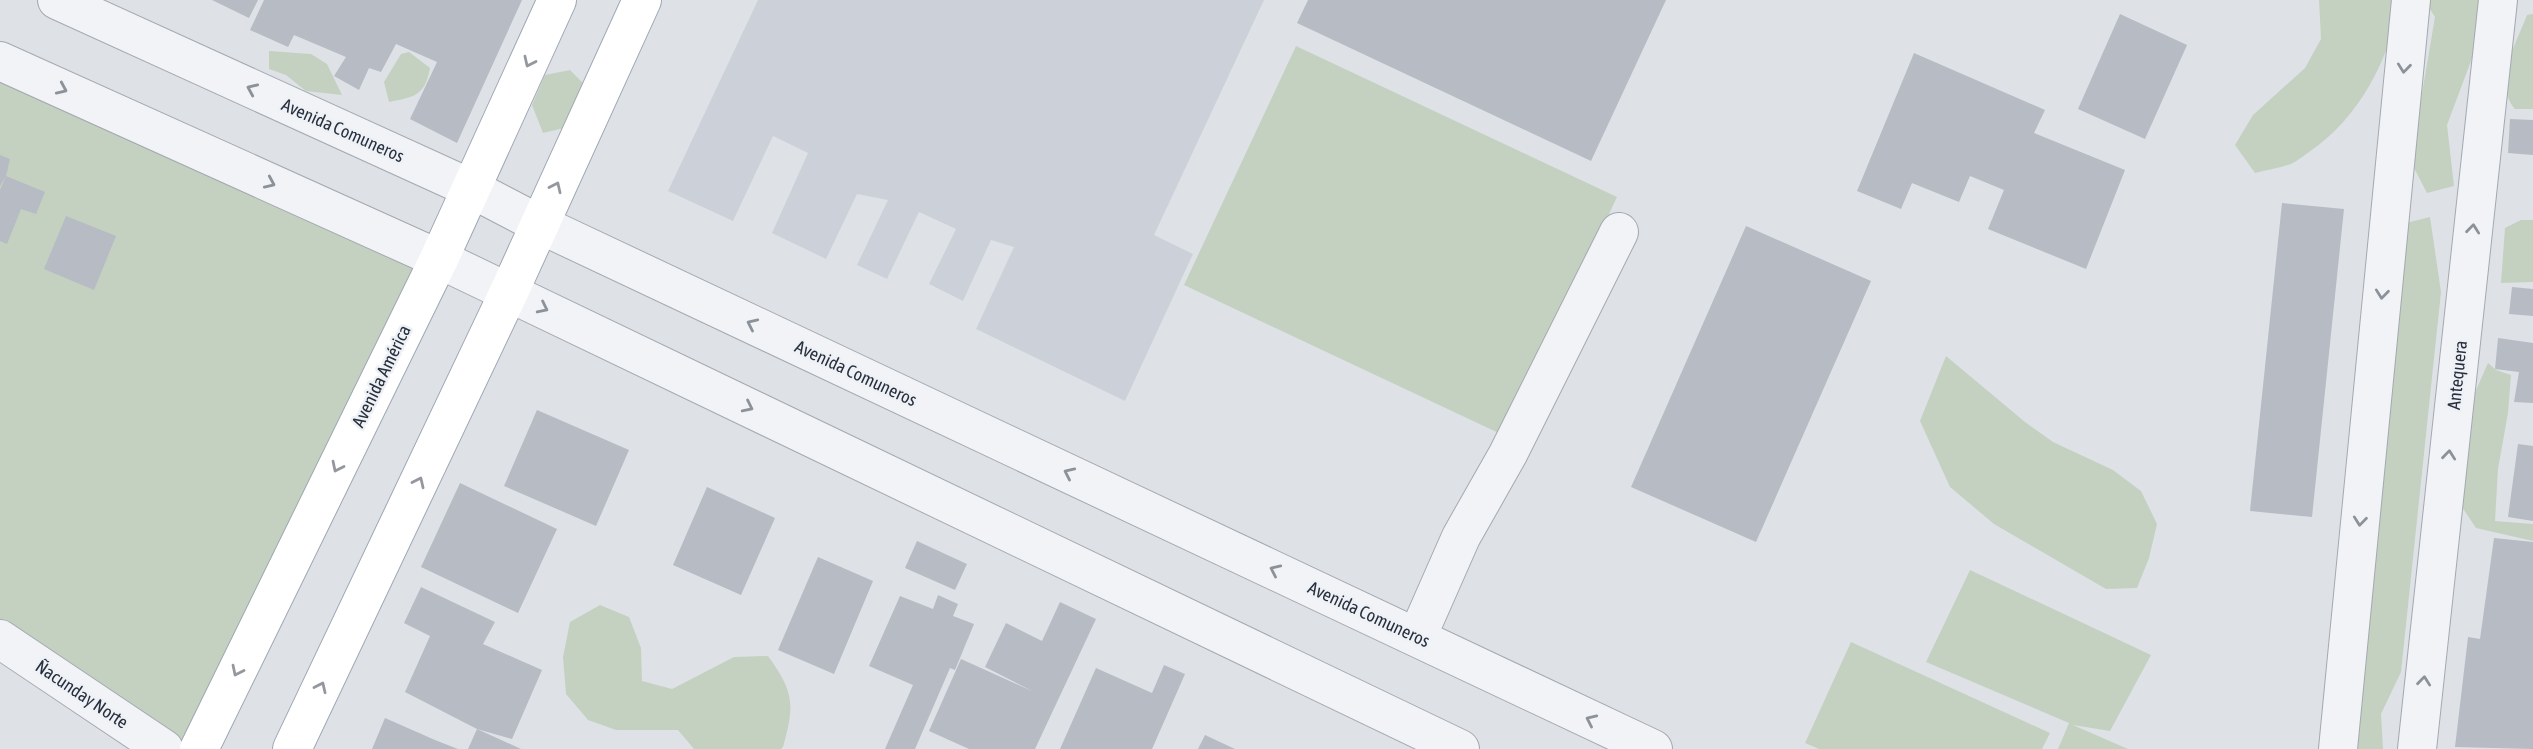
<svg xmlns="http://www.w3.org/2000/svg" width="2533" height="749" viewBox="0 0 2533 749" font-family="'Asap Condensed',sans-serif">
<rect width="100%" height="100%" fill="#dee2e7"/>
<polygon fill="#ccd1d9" points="758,0 1264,0 1154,235 1193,254 1125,401 976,329 1014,247 991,240 963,301 929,284 956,229 919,212 887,279 857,265 888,200 857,194 826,259 772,233 808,153 773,136 733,221 668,191"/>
<g fill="#c4d1c0">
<path d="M2319 0H2402C2388 59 2361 117 2309 152 2303 156 2297 161 2291 164 2280 168 2266 170 2255 173L2235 145 2253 115 2305 68 2321 39Z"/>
<polygon points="2424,0 2497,0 2477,45 2447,125 2454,186 2427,193 2413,166 2418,117 2435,17"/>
<path d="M2533 14V109H2515C2492 83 2517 42 2527 15Z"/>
<polygon points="1296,46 1617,197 1505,436 1184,285"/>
<polygon points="269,51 311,54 327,64 342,95 306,91 286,75 269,69"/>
<path d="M409 52 430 68C425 96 414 97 389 102L384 82 401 54Z"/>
<polygon points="570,70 586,86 572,126 543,133 532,105 545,75"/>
<polygon points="0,71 419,263 185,749 0,627"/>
<polygon points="2430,217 2441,292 2401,672 2381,714 2383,749 2345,749 2406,223"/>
<polygon points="2521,220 2533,220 2533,282 2501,283 2505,228"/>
<polygon points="1946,356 2025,422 2053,442 2113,470 2141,491 2157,524 2149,558 2137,588 2106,589 1994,524 1950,487 1920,421"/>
<polygon points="2488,363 2496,370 2511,375 2508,413 2498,469 2495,521 2533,524 2533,541 2476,528 2460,504 2466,413"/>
<polygon points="1970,570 2151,655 2110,731 2073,725 2128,749 2058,749 2069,723 1926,662"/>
<path d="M600 605 629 617 641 648 642 681 672 689 734 657 768 656C794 692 795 704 783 747L781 749H694L678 730H616L588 720 566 694 563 657 570 622Z"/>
<polygon points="1851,642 2050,733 2042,749 1819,749 1805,743"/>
</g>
<g fill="#b6bbc4">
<polygon points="212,0 258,0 249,18"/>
<polygon points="264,0 522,0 457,143 410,119 437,62 396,44 381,72 369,68 359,90 334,76 346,57 294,35 288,47 250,30"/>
<polygon points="1308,0 1666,0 1591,161 1297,23"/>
<polygon points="2120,14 2187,45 2145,139 2078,109"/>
<polygon points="1914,53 2045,110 2034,133 2125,170 2086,269 1988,229 2004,190 1970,176 1959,202 1912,183 1901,209 1857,191"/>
<polygon points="2510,119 2533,120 2533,155 2508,153"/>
<polygon points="0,155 10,159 6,176 45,192 36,214 21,209 7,244 0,241 0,190 6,176 0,186"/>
<polygon points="2282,203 2344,209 2312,517 2250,511"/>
<polygon points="66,216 116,236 94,290 44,269"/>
<polygon points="1746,226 1871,281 1756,542 1631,487"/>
<polygon points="2512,287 2533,289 2533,316 2509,314"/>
<polygon points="2498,338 2533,343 2533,403 2514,402 2519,372 2495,369"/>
<polygon points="537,410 629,450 596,526 504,486"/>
<polygon points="2518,444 2533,446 2533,521 2508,517"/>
<polygon points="460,483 557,529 518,613 421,567"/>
<polygon points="707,487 775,518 741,595 673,565"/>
<polygon points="2494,538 2533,542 2533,749 2455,747 2468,637 2480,639"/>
<polygon points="917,541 967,564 955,590 905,568"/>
<polygon points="818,557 873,581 834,674 778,650"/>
<polygon points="421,587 495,622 483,644 542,670 512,739 477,729 405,692 430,636 404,623"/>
<polygon points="938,595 958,604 953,616 974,624 955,670 950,668 915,749 885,749 913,685 869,666 900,596 933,609"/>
<polygon points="1060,602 1096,619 1035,749 969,749 929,731 961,659 1034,692 985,667 1006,623 1042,641"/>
<polygon points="1164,665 1185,674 1152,749 1060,749 1096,668 1152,693"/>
<polygon points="385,718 435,740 458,749 372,749"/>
<polygon points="477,729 521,749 468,749"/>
<polygon points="1205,735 1235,749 1198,749"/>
</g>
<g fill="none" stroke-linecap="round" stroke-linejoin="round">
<g stroke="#a4a9b1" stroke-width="40">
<g id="minor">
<polyline points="57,0 470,188 539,224 1653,749"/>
<polyline points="0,61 439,259 1460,749"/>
<polyline points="1417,637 1461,537 1508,454 1619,232"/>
<polyline points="0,639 164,749"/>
<polyline points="2338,749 2411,0"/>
<polyline points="2417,749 2498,0"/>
</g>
</g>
<g stroke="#9ea7b3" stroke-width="40">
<g id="major">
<polyline points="199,749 439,259 557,0"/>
<polyline points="292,749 509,292 642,0"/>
</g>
</g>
<use href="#minor" stroke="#f1f3f6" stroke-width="38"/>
<use href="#major" stroke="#fff" stroke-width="38"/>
</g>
<defs><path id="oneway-chevron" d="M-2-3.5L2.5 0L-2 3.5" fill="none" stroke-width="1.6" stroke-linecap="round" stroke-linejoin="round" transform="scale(1.75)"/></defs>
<g stroke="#94989e">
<use href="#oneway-chevron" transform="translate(529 62) rotate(115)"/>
<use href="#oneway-chevron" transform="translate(556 187) rotate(-65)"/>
<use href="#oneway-chevron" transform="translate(337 467) rotate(116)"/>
<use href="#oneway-chevron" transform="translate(419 482) rotate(-65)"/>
<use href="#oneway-chevron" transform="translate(237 671) rotate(116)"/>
<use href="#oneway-chevron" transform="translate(321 687) rotate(-65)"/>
</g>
<g stroke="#8c929a">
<use href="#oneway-chevron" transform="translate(2404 68) rotate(96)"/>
<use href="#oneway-chevron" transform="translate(62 89) rotate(24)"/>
<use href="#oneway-chevron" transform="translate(252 89) rotate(-156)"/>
<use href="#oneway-chevron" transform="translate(270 183) rotate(24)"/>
<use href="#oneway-chevron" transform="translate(2473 229) rotate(-84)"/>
<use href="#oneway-chevron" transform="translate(2382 294) rotate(96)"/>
<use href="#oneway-chevron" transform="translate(543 308) rotate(26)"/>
<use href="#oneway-chevron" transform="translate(752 324) rotate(-155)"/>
<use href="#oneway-chevron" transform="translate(748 407) rotate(26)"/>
<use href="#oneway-chevron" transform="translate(2449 455) rotate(-84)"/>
<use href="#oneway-chevron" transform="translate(1069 473) rotate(-155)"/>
<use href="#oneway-chevron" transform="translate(2360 521) rotate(96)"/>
<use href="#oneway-chevron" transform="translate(1275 570) rotate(-155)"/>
<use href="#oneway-chevron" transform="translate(2424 681) rotate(-84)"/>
<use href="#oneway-chevron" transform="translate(1591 720) rotate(-155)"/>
</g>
<g text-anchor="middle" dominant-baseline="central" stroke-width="5" stroke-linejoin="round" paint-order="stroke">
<g font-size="18" fill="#28303e" stroke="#eef1f5">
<text transform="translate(343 130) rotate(24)">Avenida Comuneros</text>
<text transform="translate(856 373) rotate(25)">Avenida Comuneros</text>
<text transform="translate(2457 375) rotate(-84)">Antequera</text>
<text transform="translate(381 376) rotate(-64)">Avenida América</text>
<text transform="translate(1369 614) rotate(25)">Avenida Comuneros</text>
<text transform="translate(82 694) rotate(34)">Ñacunday Norte</text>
</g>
</g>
</svg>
